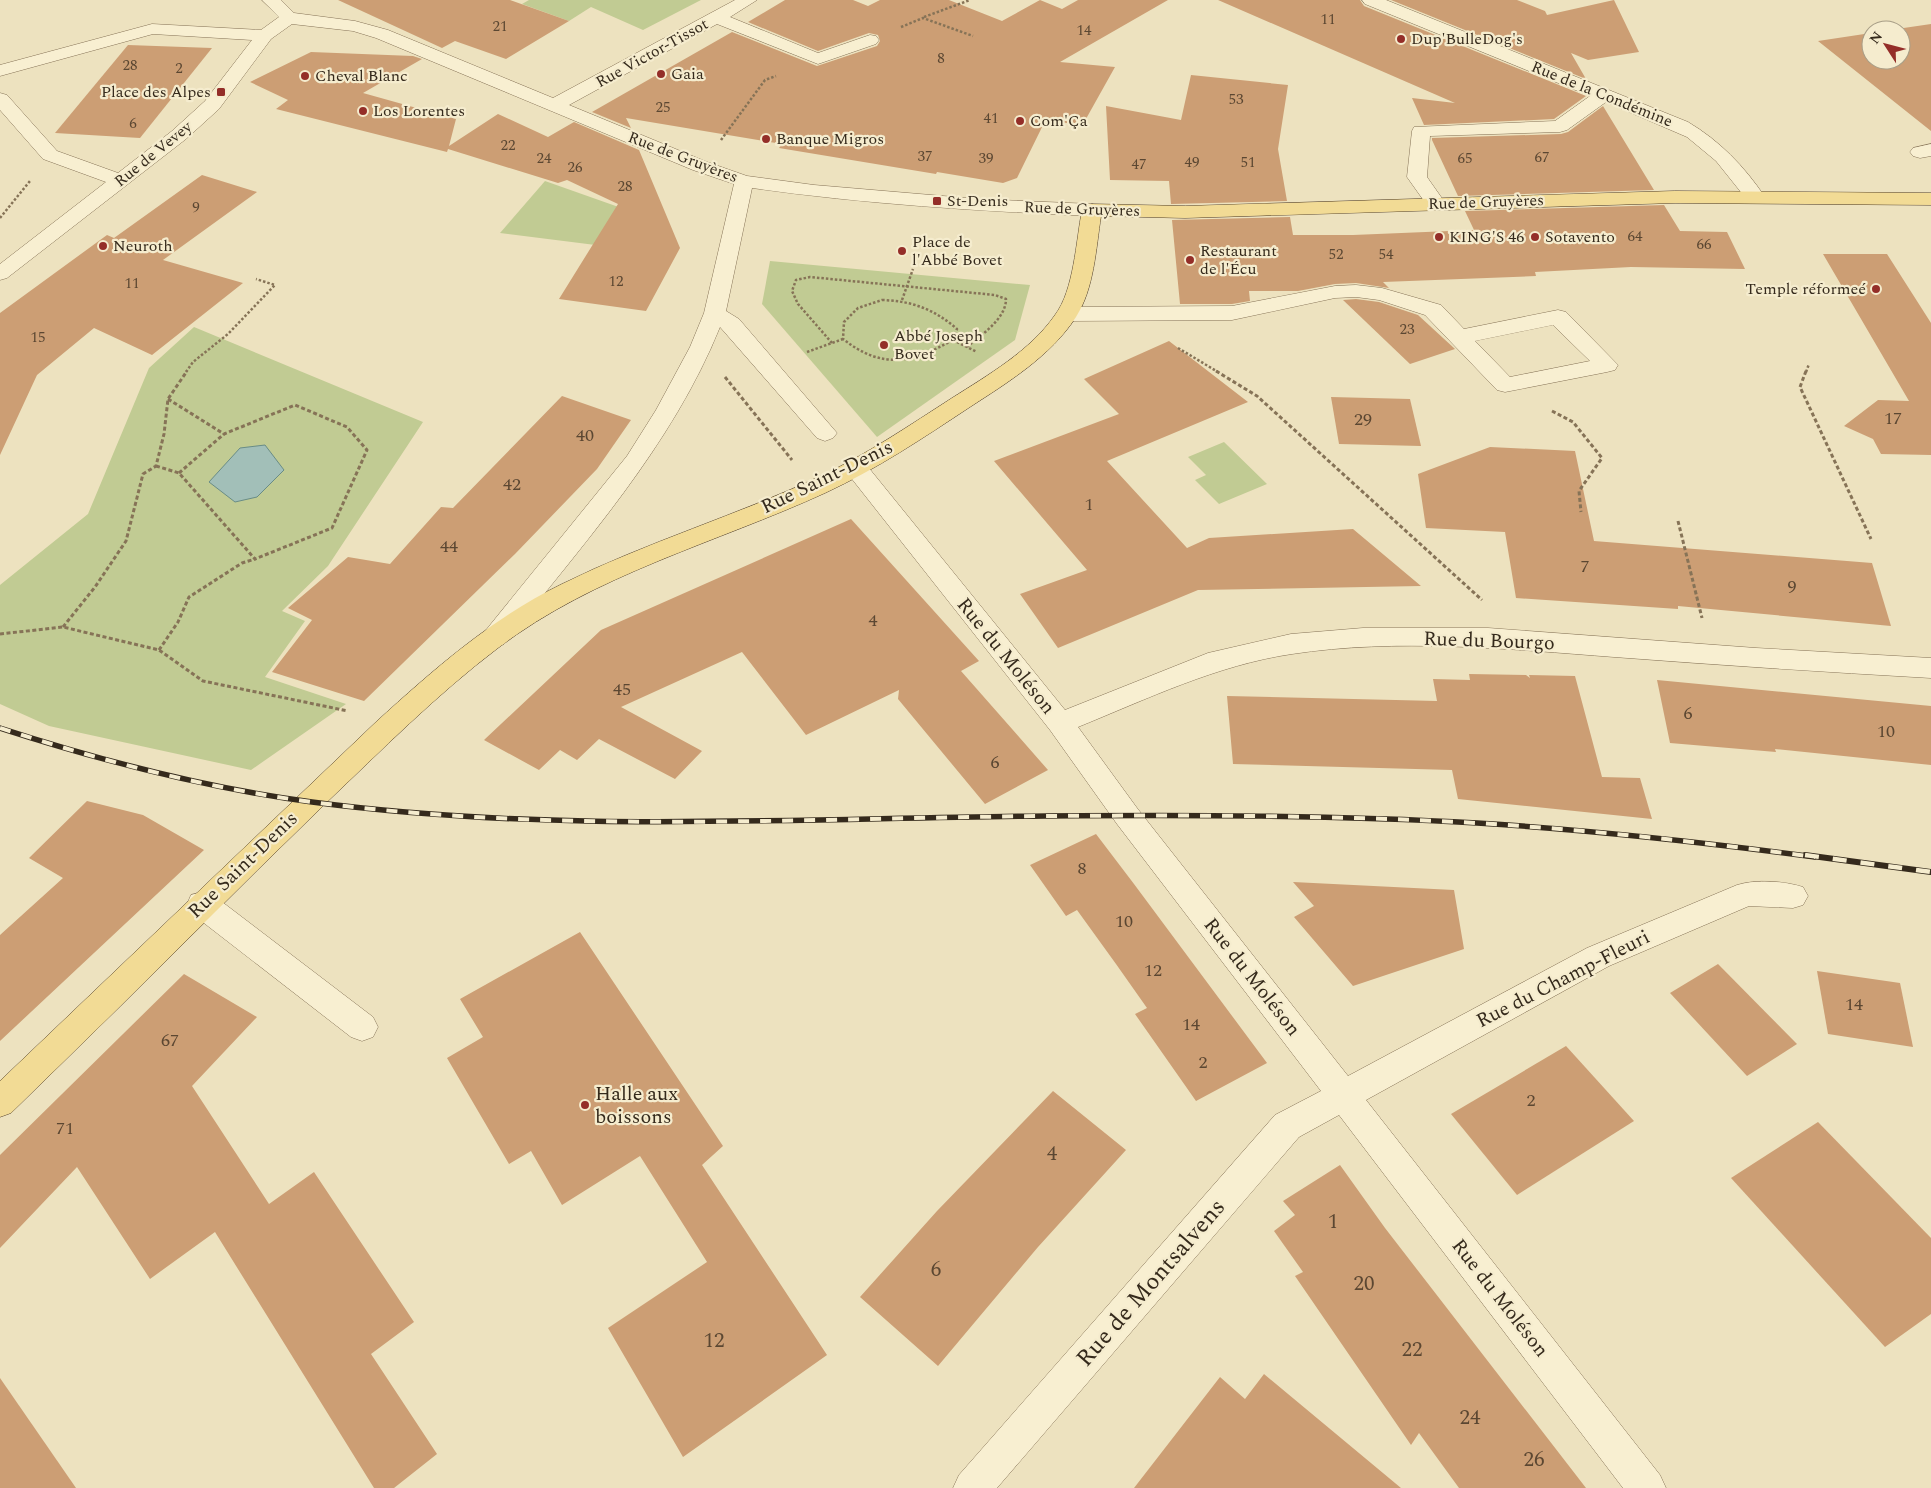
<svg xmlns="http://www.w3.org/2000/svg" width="1931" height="1488" viewBox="0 0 1931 1488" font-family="Spectral,serif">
<rect width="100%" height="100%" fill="#ede2bf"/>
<g fill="#c1cb93">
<polygon points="529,0 701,0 643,30 591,7 569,21 522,4"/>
<polygon points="545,181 644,216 667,254 500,233"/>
<polygon points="770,261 1030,285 1015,340 877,437 762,304"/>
<polygon points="194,327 423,422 328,566 282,611 305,621 265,677 346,704 251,770 49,726 0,704 0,585 88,514 149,368"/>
<polygon points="1224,442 1267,484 1219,504 1195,480 1206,475 1188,457"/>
</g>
<polygon fill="#a2bfb8" stroke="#698c86" points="265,445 284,470 257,497 235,502 209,482 240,448"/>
<g fill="#cc9e74">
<polygon points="338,0 510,0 569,21 506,59 455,41 442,48"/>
<polygon points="785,0 853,0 868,6 880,0 949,0 1002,21 1040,0 1062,9 1078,0 1168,0 1060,62 1115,67 1082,126 1046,119 1017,178 1003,183 937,172 936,174 779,148 782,144 626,118 631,128 592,112 732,32 817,66 877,46 880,41 878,35 869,33 818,51 748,22"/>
<polygon points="1218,0 1360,0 1364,6 1586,96 1554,119 1424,125 1412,98 1455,103"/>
<polygon points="1391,0 1517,0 1545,11 1547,15 1614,0 1639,52 1588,60 1571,53 1586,79"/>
<polygon points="1931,24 1931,131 1818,41 1871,33 1871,60 1901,60 1901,30 1890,30"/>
<polygon points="128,45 212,48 140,138 55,133"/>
<polygon points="311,52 413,56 422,59 363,93 456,119 449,146 498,114 548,137 574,122 639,150 680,248 646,311 559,299 618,204 567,180 558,183 448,149 447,152 276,109 288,100 250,82"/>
<polygon points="1191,75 1288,85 1278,149 1287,201 1171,204 1169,181 1110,180 1106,106 1181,120"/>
<polygon points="1603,106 1654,190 1458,196 1432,140 1432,138 1561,134 1568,132"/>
<polygon points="202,175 257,192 163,260 243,283 152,355 94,328 37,375 0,455 0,313 107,235 114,238"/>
<polygon points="1664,205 1680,231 1727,232 1745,269 1631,267 1535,272 1536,276 1383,282 1389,288 1356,283 1335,284 1298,291 1249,291 1250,301 1232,304 1180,304 1172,220 1290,217 1293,235 1353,235 1474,230 1465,211"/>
<polygon points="1823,254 1887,254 1931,323 1931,455 1881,454 1873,439 1844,426 1878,400 1909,401"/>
<polygon points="1356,299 1379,302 1418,315 1455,349 1410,364 1343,300"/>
<polygon points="1169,341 1248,402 1107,461 1187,548 1209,538 1353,529 1421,586 1198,590 1058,648 1020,594 1087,570 994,461 1119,414 1084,379"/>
<polygon points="562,396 631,420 597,469 515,554 364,701 272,672 312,620 288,608 348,557 390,564 441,507 453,508"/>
<polygon points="1331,397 1410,399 1421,446 1339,444"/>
<polygon points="1490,447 1575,451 1594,541 1872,563 1891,626 1678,606 1678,609 1516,598 1505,532 1426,528 1418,474"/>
<polygon points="851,519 979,661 961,671 1048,770 985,804 898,699 899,690 806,735 742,652 621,707 702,751 675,779 599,739 577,760 560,750 539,770 484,740 601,630"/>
<polygon points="1469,674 1526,675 1530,678 1529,675 1575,676 1602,777 1640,778 1652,819 1458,799 1452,770 1233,764 1227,696 1437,701 1433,679 1470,680"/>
<polygon points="1657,680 1931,706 1931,765 1775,749 1776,752 1670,743"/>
<polygon points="87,801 143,815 204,850 0,1041 0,935 63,878 29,858"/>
<polygon points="1096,834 1134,884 1267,1063 1196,1101 1135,1014 1147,1008 1116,964 1077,910 1066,916 1030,865"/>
<polygon points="1293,882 1454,890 1464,949 1353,986 1294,917 1314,906"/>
<polygon points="580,932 723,1146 702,1165 827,1355 683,1457 608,1328 707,1262 640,1156 562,1205 531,1151 509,1164 447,1058 483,1037 460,999"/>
<polygon points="1718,964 1797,1044 1747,1076 1670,993"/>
<polygon points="1817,971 1900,983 1913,1047 1828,1034"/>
<polygon points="184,974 257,1017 192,1086 269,1204 314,1172 414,1322 371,1354 437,1454 394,1488 374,1488 215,1232 150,1279 77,1167 0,1248 0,1155"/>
<polygon points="1566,1046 1634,1121 1517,1195 1451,1114"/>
<polygon points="1053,1091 1126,1150 1038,1247 938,1366 860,1297 937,1211"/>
<polygon points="1818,1122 1931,1238 1931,1314 1885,1347 1731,1178"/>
<polygon points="1340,1165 1385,1228 1586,1488 1459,1488 1419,1433 1411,1445 1295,1276 1303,1272 1274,1231 1295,1215 1283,1201"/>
<polygon points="1264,1374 1401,1488 1134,1488 1220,1377 1245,1399"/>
<polygon points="0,1378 76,1488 0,1488"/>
</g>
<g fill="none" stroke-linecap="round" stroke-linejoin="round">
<g stroke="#867357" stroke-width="1">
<g id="minor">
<path d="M262 0H281L294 13 355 21 388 30 553 98 735 0H757L730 17 818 53 870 35 876 36 879 40 876 44 818 64 717 24 569 105 707 162 747 176 814 185 978 199 1092 204 1099 206 1102 210 1099 214 1092 216C978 211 865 204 752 188L726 311 739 319 837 433 833 438 825 441 817 438 720 327C672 446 583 544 504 644L495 647 486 644 482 637 486 630 627 456 656 410 690 347 704 313 734 184 693 170 376 38 353 31 292 24 271 39 219 109 186 139 7 278 0 280V264L106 182 43 159 0 110V93L7 95 57 151 118 173 172 131 205 101 252 40 153 34 0 76V65L152 24 261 30 279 17Z"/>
<path d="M1362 0H1386L1688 122C1720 141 1744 166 1765 197L1762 201H1748L1716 161 1687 137 1606 102 1567 130 1560 132 1430 136 1427 177 1446 204 1443 208 1436 210 1429 208 1407 177 1412 131 1414 127 1555 121 1590 96 1365 4Z"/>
<polygon points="1931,144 1931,156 1920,158 1913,156 1910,152 1913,148"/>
<path d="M1356 285 1382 288 1441 305 1464 329 1558 310 1566 312 1618 365 1615 370 1607 372 1505 392 1497 390 1425 315 1379 300 1356 297 1335 298 1232 320 1068 321 1060 319 1057 314 1060 309 1068 307 1232 306 1335 286ZM1553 325 1590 361 1510 377 1475 341Z"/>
<path d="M856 460 864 462 1065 710 1208 653 1291 634 1363 628H1488L1756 648 1931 658V678C1825 672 1719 665 1614 657 1509 649 1396 638 1292 654 1217 665 1147 699 1078 727L1137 808 1348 1076 1587 948 1737 885C1756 879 1784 881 1803 887L1808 896 1803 905 1793 908 1749 906 1609 966 1366 1100 1660 1475 1666 1488H1623L1339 1115 1299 1137 997 1488H953L959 1475 1275 1115 1321 1091 1117 824 1050 730 848 474 844 468 848 462Z"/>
<polygon points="202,892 213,895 373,1017 378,1027 373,1037 362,1041 351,1037 191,913 187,904 191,895"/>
</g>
</g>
<g stroke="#53412c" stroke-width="1">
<path id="major" d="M1675 191 1931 193V205L1675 203 1185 218 1101 216C1096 249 1094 289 1076 317 1051 356 1007 383 970 407 923 438 877 469 825 493 716 543 595 574 498 648 436 695 382 750 326 803 234 892 144 984 52 1073L11 1113 0 1117V1081L376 722C433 670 492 618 562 584 647 542 738 515 823 475 869 453 910 425 952 398 988 375 1030 351 1055 315 1074 290 1076 241 1082 210L1085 206 1092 204 1185 206Z"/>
</g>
<g stroke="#867357" stroke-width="2.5" stroke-dasharray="2.5 2" stroke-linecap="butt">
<polyline points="924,17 970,0"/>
<polyline points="901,27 923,18 973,36"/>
<polyline points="721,140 765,80 776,76"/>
<polyline points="0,218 30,181"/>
<path d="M882 300C912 301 934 309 957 329L953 340C911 363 883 370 843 339L844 322 858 308Z"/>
<polyline points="902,300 913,269"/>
<polyline points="953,340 977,352"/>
<path d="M832 343 798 304 792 291 796 280 810 277 995 295 1006 299C1006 319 981 335 967 347"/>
<polyline points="1178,348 1218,372"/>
<polyline points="807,352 843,339"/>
<polyline points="186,372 193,362 228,334 275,285 256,279"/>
<polyline points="1806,372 1809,364"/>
</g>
<g stroke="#867357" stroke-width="3" stroke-dasharray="4 2.5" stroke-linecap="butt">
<polyline points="1216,371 1257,396 1482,600"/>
<polyline points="1806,371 1800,387 1871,539"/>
<polyline points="725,377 792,460"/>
<polyline points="1552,411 1573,422 1602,458 1579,491 1581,512"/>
<polyline points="156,466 179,473 255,559 332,528 367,450 347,427 295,405 224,434 168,399"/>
<polyline points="179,473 224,434"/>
<polyline points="1678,521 1702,618"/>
<polyline points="63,627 95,587 126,541 143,474 156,466 164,434 168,399 187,371"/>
<polyline points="0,634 63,627 159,650 203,681 348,711"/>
<polyline points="159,650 178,622 189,597 242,563 255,559"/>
</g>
<use href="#minor" fill="#f8efd1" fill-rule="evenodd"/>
<use href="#major" fill="#f2db95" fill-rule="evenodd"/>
<g stroke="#352a1c" stroke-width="5.5">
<path id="rail-far1" d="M0 728C102 761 206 788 312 802 554 834 802 818 1046 816 1189 815 1333 815 1477 823 1590 830 1702 842 1815 857"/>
</g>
<g stroke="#352a1c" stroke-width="6">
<polyline id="rail" points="1805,855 1931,872"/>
</g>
<use href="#rail-far1" stroke="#f5ecce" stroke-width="4" stroke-dasharray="11" stroke-linecap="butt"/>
<use href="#rail" stroke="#f5ecce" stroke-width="4.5" stroke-dasharray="14" stroke-linecap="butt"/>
</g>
<g fill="#942e28" stroke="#f5ecce" stroke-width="2">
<circle cx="1401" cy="39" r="5"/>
<circle cx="661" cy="74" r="5"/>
<circle cx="305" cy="76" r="5"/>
<rect x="216" y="87" width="10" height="10" rx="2.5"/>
<circle cx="363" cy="111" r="5"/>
<circle cx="1020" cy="121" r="5"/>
<circle cx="766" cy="139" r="5"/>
<rect x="932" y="196" width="10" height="10" rx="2.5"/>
<circle cx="1439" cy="237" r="5"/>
<circle cx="1535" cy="237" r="5"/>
<circle cx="103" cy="246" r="5"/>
<circle cx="902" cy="251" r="5"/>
<circle cx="1190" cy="260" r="5"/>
<circle cx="1876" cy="289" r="5"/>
<circle cx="884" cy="345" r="5"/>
<circle cx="585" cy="1105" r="5"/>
</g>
<g text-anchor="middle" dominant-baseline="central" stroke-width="4.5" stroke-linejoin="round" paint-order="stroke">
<g font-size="15" fill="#5b4732">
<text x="1328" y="19">11</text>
<text x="500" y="26">21</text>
<text x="1084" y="30">14</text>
<text x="941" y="58">8</text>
<text x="130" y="65">28</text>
<text x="179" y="68">2</text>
<text x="1236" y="99">53</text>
<text x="663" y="107">25</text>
<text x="991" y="118">41</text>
<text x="133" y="123">6</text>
<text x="508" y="145">22</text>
<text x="925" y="156">37</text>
<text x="1542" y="157">67</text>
<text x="544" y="158">24</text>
<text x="986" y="158">39</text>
<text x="1465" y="158">65</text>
<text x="1192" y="162">49</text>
<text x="1248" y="162">51</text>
<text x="1139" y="164">47</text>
<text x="575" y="167">26</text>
<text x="625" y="186">28</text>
<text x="196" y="207">9</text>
<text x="1635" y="236">64</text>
<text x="1704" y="244">66</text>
<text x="1336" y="254">52</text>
<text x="1386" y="254">54</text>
<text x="616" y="281">12</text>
<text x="132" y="283">11</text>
<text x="1407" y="329">23</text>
<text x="38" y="337">15</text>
</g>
<g font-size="16" fill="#352a1c" stroke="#f5ecce" text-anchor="start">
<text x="1411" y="39">Dup'BulleDog's</text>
<text x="671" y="74">Gaia</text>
<text x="315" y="76">Cheval Blanc</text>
<text x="211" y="92" text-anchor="end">Place des Alpes</text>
<text x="373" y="111">Los Lorentes</text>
<text x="1030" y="121">Com'Ça</text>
<text x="776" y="139">Banque Migros</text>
<text x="947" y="201">St-Denis</text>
<text x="1449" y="237">KING'S 46</text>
<text x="1545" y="237">Sotavento</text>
<text x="912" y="242">Place de<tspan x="912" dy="18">l'Abbé Bovet</tspan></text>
<text x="113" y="246">Neuroth</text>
<text x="1200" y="251">Restaurant<tspan x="1200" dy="18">de l'Écu</tspan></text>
<text x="1866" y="289" text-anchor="end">Temple réformeé</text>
<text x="894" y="336">Abbé Joseph<tspan x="894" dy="18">Bovet</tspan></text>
</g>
<g font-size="16" fill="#352a1c" stroke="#f5ecce">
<text transform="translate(652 53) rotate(-29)">Rue Victor-Tissot</text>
<text transform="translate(1602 94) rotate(22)">Rue de la Condémine</text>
<text transform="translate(153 154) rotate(-39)">Rue de Vevey</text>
<text transform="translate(683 157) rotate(21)">Rue de Gruyères</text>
<text transform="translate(1486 202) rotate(-2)">Rue de Gruyères</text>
<text transform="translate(1082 209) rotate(2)">Rue de Gruyères</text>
</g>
<g font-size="18" fill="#5b4732">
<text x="1893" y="418">17</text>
<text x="1363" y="419">29</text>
<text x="585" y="435">40</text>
<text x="512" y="484">42</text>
<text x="1089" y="504">1</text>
<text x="449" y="546">44</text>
<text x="1585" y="566">7</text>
<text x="1792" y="586">9</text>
<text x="873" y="620">4</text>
<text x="622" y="689">45</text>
<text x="1688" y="713">6</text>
<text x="1886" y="731">10</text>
<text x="995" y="762">6</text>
<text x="1082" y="868">8</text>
<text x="1124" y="921">10</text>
<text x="1153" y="970">12</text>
<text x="1854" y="1004">14</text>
<text x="1191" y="1024">14</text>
<text x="170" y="1040">67</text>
<text x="1203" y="1062">2</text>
<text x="1531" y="1100">2</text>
<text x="65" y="1128">71</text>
</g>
<g font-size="20" fill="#352a1c" stroke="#f5ecce">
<text transform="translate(827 477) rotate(-26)">Rue Saint-Denis</text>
<text transform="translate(1489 641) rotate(2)">Rue du Bourgo</text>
<text transform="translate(1006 656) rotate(51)">Rue du Moléson</text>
<text transform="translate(243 865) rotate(-44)">Rue Saint-Denis</text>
<text transform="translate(1252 977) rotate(52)">Rue du Moléson</text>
<text transform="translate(1563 979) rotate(-27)">Rue du Champ-Fleuri</text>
<text transform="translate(1500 1298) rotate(52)">Rue du Moléson</text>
</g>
<g font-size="20" fill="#352a1c" stroke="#f5ecce" text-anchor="start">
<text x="595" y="1094">Halle aux<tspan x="595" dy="23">boissons</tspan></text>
</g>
<g font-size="21" fill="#5b4732">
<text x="1052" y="1154">4</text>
<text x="1333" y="1222">1</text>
<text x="936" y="1270">6</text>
<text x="1364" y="1284">20</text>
<text x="714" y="1341">12</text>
<text x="1412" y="1350">22</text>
<text x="1470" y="1418">24</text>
<text x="1534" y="1460">26</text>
</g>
<g font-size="24" fill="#352a1c" stroke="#f5ecce">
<text transform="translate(1151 1283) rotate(-49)">Rue de Montsalvens</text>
</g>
</g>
<g transform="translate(1886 45) rotate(306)"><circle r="24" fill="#f5ecce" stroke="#a89e87"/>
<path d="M0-4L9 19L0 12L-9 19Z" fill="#942e28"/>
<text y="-8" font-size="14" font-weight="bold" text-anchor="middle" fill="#352a1c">N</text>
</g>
</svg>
